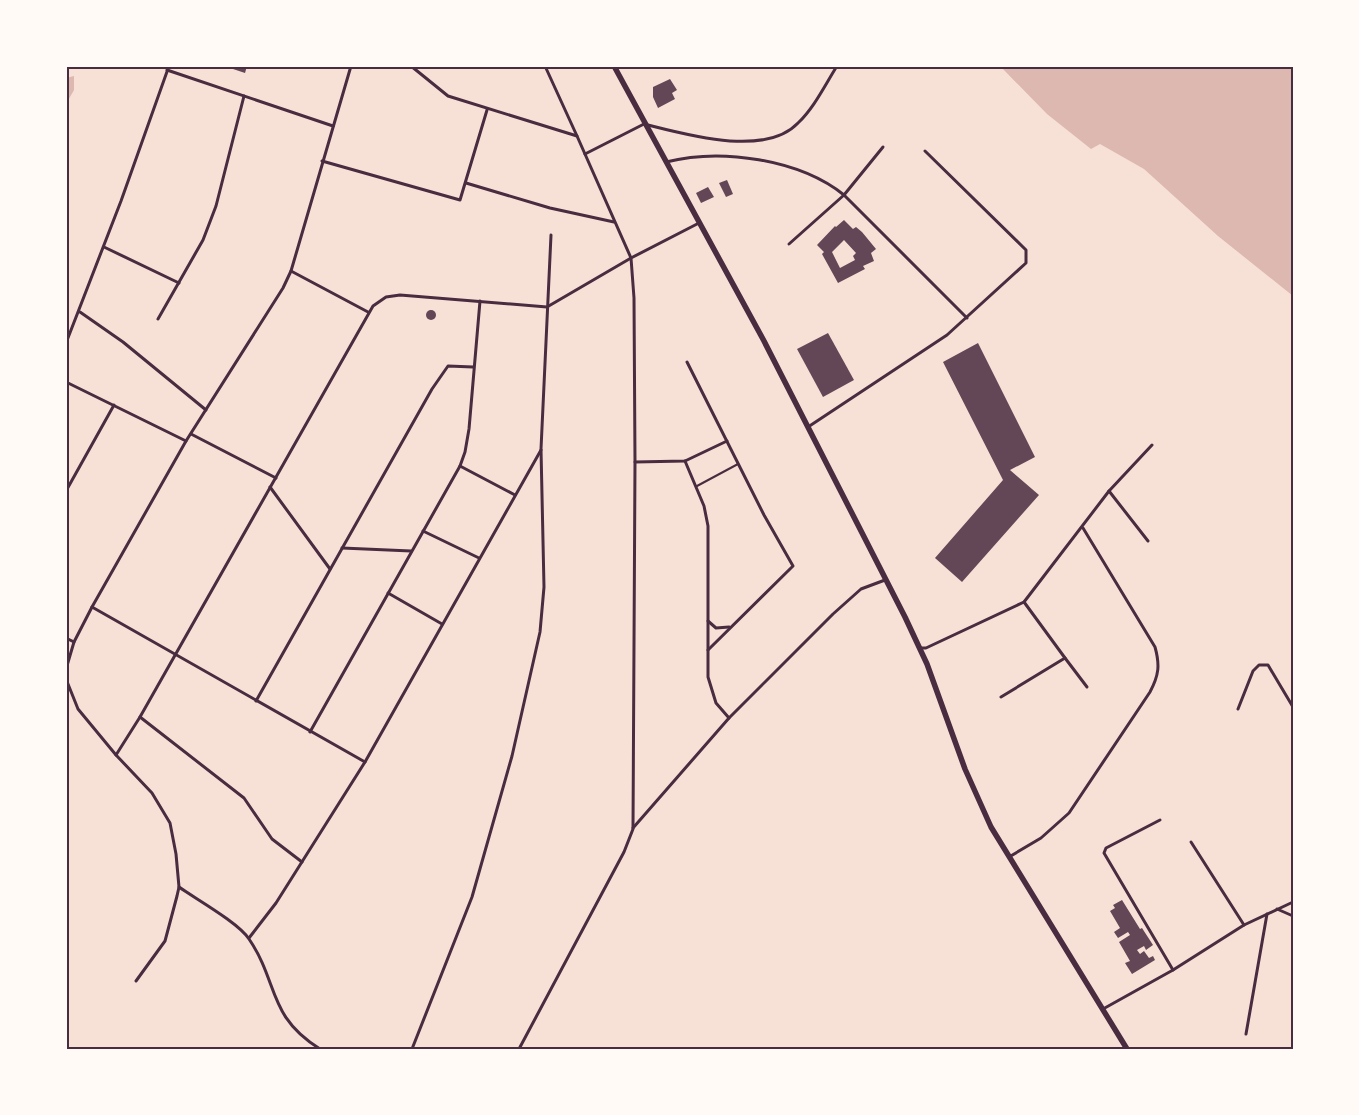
<svg xmlns="http://www.w3.org/2000/svg" width="1359" height="1115" viewBox="0 0 1359 1115" font-family="'Exo 2',sans-serif">
<rect width="100%" height="100%" fill="#f7e1d7"/>
<g fill="#dcb8b0">
<polygon points="1000,66 1293,66 1293,296 1218,236 1144,169 1100,144 1091,149 1047,114"/>
<polygon points="74,76 74,90 66,104 66,78"/>
</g>
<g fill="#644757" fill-rule="evenodd">
<polygon points="231,66 247,66 245,73 230,68"/>
<polygon points="670,79 677,90 672,93 675,99 658,108 653,97 653,87"/>
<polygon points="727,180 733,194 726,197 719,183"/>
<polygon points="708,187 714,197 701,203 696,193"/>
<path d="M844 220 853 229 856 227 862 232 876 249 871 253 874 261 863 266 865 269 838 283 822 254 824 252 817 245 835 226 836 227ZM844 240 856 253 853 256 855 260 840 268 832 252Z"/>
<circle cx="431" cy="315" r="5"/>
<polygon points="828,333 854,380 823,397 797,349"/>
<polygon points="978,343 1035,457 1010,470 1039,495 962,582 935,558 1003,480 943,362"/>
<polygon points="1122,900 1140,929 1142,928 1153,945 1146,950 1144,946 1137,950 1140,954 1144,951 1149,958 1153,956 1155,960 1132,974 1125,963 1130,961 1119,942 1130,935 1128,932 1118,938 1114,932 1120,928 1110,911 1115,908 1113,905"/>
</g>
<g fill="none" stroke-linecap="round" stroke-linejoin="round">
<polyline stroke="#4a2c40" stroke-width="2" points="697,486 738,464"/>
<g stroke="#4a2c40" stroke-width="3">
<polyline points="545,66 577,136"/>
<polyline points="167,70 333,126"/>
<path d="M585 154 644 124C684 134 765 158 798 123 814 108 825 85 837 66"/>
<polyline points="322,161 460,200 487,110"/>
<path d="M666 162C721 148 799 159 844 195L967 318"/>
<polyline points="466,183 550,208 614,222"/>
<polyline points="789,244 844,195 883,147"/>
<polyline points="104,247 179,283"/>
<polyline points="291,271 368,312"/>
<polyline points="80,312 123,342 206,410"/>
<polyline points="158,319 203,240 216,206 244,96"/>
<polyline points="66,343 121,201 169,66"/>
<polyline points="687,362 764,515 793,566 708,650"/>
<polyline points="66,382 186,441"/>
<polyline points="808,427 947,335 1026,263 1026,250 925,151"/>
<polyline points="191,434 276,478"/>
<polyline points="685,461 704,506 708,526 708,677 716,703 729,718"/>
<polyline points="635,462 685,461 727,441"/>
<polyline points="460,466 515,495"/>
<polyline points="270,487 330,569"/>
<polyline points="66,491 114,405"/>
<polyline points="1109,491 1148,541"/>
<polyline points="423,531 479,558"/>
<polyline points="342,548 411,551"/>
<polyline points="388,593 442,624"/>
<polyline points="92,607 365,762"/>
<polyline points="708,621 716,628 729,627"/>
<polyline points="66,638 74,642"/>
<polyline points="920,648 926,648 1024,602 1109,491 1152,445"/>
<polyline points="1065,658 1087,687"/>
<polyline points="66,669 74,642 92,607 186,441 283,288 291,271 351,66"/>
<polyline points="66,679 78,709 116,755 152,793 170,823 176,854 179,887 177,896 165,941 136,981"/>
<polyline points="1001,697 1065,658 1024,602"/>
<polyline points="256,701 432,389 448,366 473,367"/>
<polyline points="1238,709 1253,671 1259,665 1268,665 1293,707"/>
<polyline points="140,717 244,798 272,839 302,862"/>
<polyline points="310,732 460,466 465,452 469,429 480,301"/>
<polyline points="116,755 140,717 373,306 386,297 400,295 547,307 631,258 577,136 448,96 411,66"/>
<polyline points="1160,820 1106,848 1104,853 1173,970"/>
<polyline points="633,828 729,718 833,614 861,589 885,580"/>
<polyline points="1191,842 1244,925"/>
<path d="M1009 857 1041 838 1069 813 1150 692C1159 675 1160 665 1155 647L1083 528"/>
<path d="M179 887C196 899 239 923 249 939 279 983 267 1016 320 1049"/>
<polyline points="1277,909 1293,916"/>
<polyline points="249,938 276,903 365,762 541,450"/>
<polyline points="1103,1009 1173,970 1244,925 1293,902"/>
<polyline points="1246,1034 1267,914"/>
<polyline points="412,1049 472,897 512,756 540,632 544,587 541,449 551,235"/>
<polyline points="519,1049 624,852 633,829 635,462 634,298 631,258 699,223"/>
</g>
<polyline stroke="#4a2c40" stroke-width="5.5" points="614,66 764,341 905,617 927,664 965,769 991,827 1127,1049"/>
</g>
<rect width="1359" height="1115" fill="none" stroke="#fffaf5" stroke-width="135"/>
<rect x="68" y="68" width="1224" height="980" fill="none" stroke="#4a2c40" stroke-width="2"/>
</svg>
